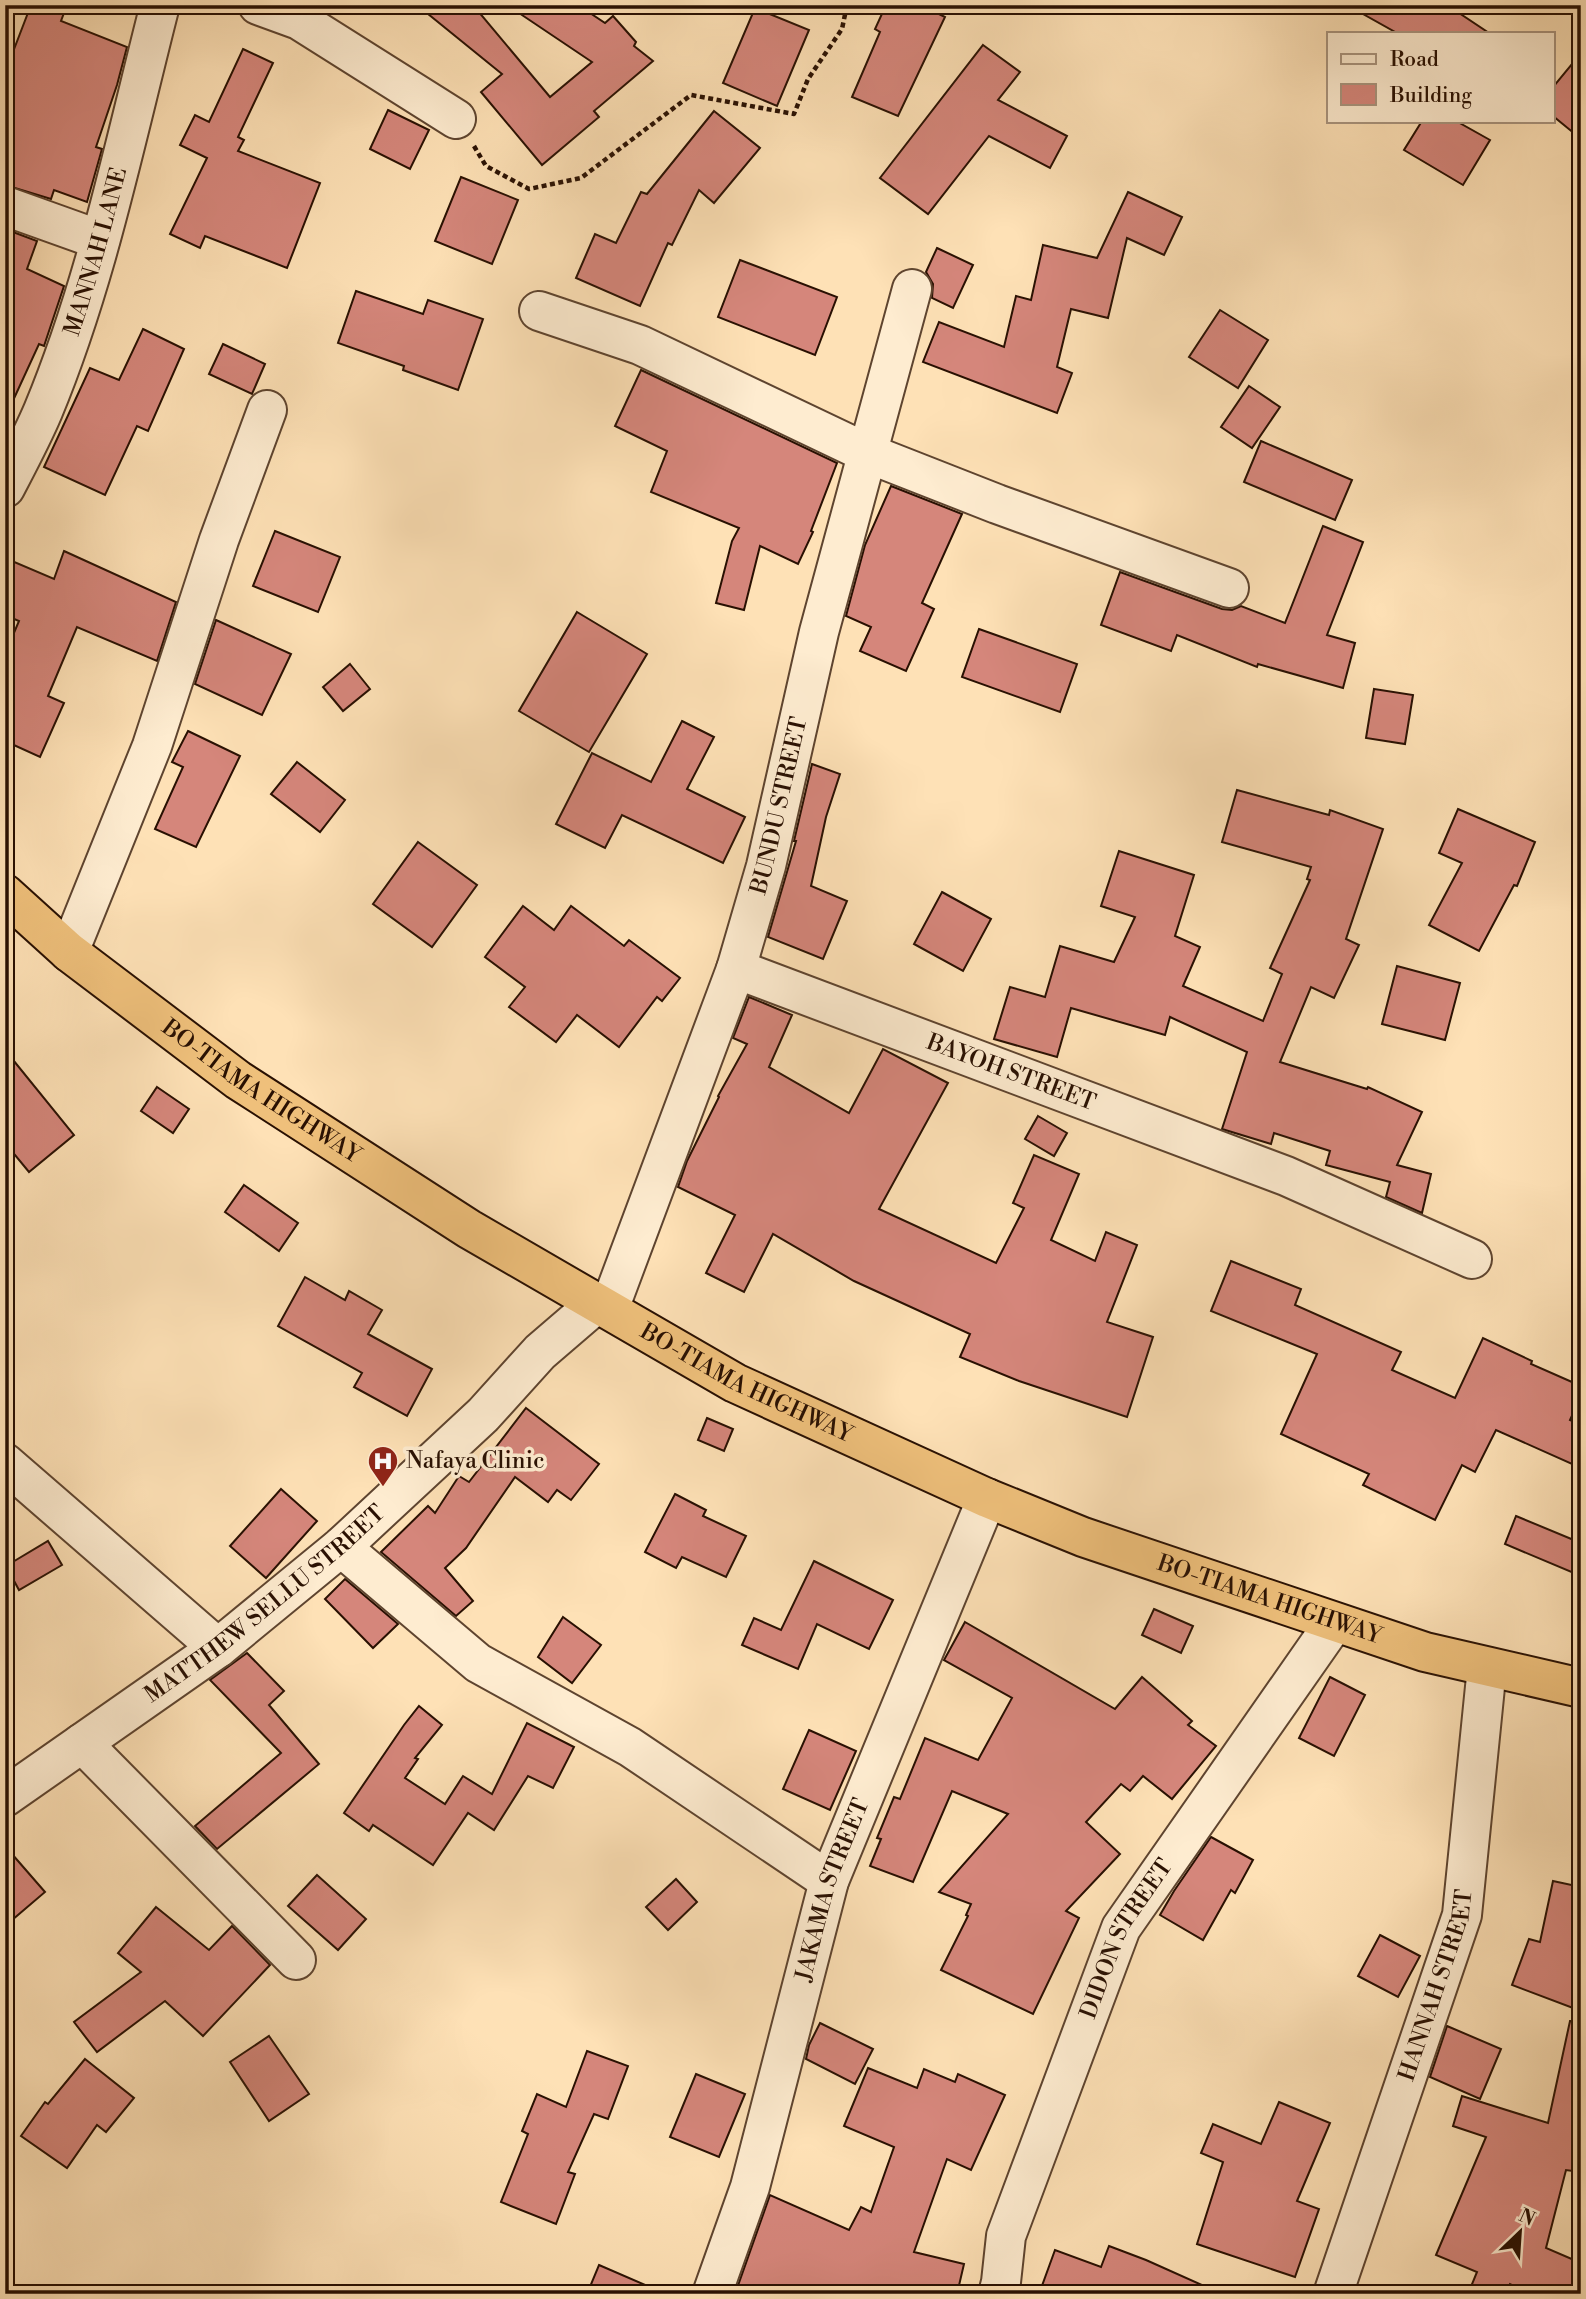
<svg xmlns="http://www.w3.org/2000/svg" width="1586" height="2299" viewBox="0 0 1586 2299" font-family="'Libre Bodoni',serif">
<rect width="100%" height="100%" fill="#fee1b6"/>
<filter id="stains"><feTurbulence type="fractalNoise" baseFrequency=".00286" numOctaves="4"/><feColorMatrix values="0 0 0 0 .2 0 0 0 0 .09 0 0 0 0 .02 0 0 0 .5 -.17"/></filter>
<radialGradient id="worn" r=".72"><stop offset=".6" stop-color="#630" stop-opacity="0"/><stop offset="1" stop-color="#630" stop-opacity=".3"/></radialGradient>
<g fill="#d5867b" stroke="#291002" stroke-width="2">
<polygon points="31,5 67,5 61,21 127,47 117,85 96,147 102,149 87,202 54,190 51,199 5,185 5,55 11,57"/>
<polygon points="417,5 473,5 550,97 592,62 507,5 578,5 605,23 613,16 636,42 634,46 653,61 594,111 599,117 542,165 481,92 502,74"/>
<polygon points="886,5 921,5 945,17 898,116 852,97 880,32 875,29"/>
<polygon points="1347,5 1447,5 1489,33 1397,33"/>
<polygon points="755,8 809,30 777,106 723,83"/>
<polygon points="983,45 1020,72 998,100 1067,136 1050,168 989,136 928,214 880,178"/>
<polygon points="243,49 273,63 238,137 244,140 238,151 320,183 287,268 205,236 200,248 170,234 207,158 180,145 195,115 209,122"/>
<polygon points="1581,53 1581,139 1553,116 1553,87"/>
<polygon points="388,110 429,130 410,169 370,149"/>
<polygon points="714,111 760,148 714,203 699,190 672,245 668,243 640,306 576,278 595,234 616,243 641,192 647,194"/>
<polygon points="1422,121 1456,121 1490,140 1463,185 1404,150"/>
<polygon points="461,177 518,200 492,264 435,241"/>
<polygon points="1128,192 1182,217 1164,255 1127,238 1108,318 1071,309 1057,367 1072,373 1057,413 923,362 939,322 1004,347 1016,296 1031,300 1043,245 1097,258"/>
<polygon points="5,229 37,241 27,269 64,286 44,346 39,344 5,418"/>
<polygon points="937,248 973,265 953,308 932,298 933,284 926,272"/>
<polygon points="740,260 837,297 815,355 718,317"/>
<polygon points="356,291 423,314 428,300 483,319 458,390 403,370 404,366 338,343"/>
<polygon points="1220,310 1268,340 1238,388 1189,357"/>
<polygon points="143,329 184,349 148,431 137,426 105,495 44,467 90,368 119,380"/>
<polygon points="223,344 265,364 252,394 209,374"/>
<polygon points="641,370 837,463 811,531 813,532 798,564 760,546 744,610 716,603 732,541 739,528 651,492 667,451 615,426"/>
<polygon points="1249,386 1280,407 1252,448 1221,427"/>
<polygon points="1261,441 1352,480 1335,520 1244,482"/>
<polygon points="891,486 962,514 922,603 934,609 906,671 860,651 871,627 846,616 865,545"/>
<polygon points="1323,526 1363,542 1327,635 1355,643 1343,688 1258,664 1257,667 1177,635 1171,651 1101,625 1120,572 1222,609 1232,610 1241,606 1285,623"/>
<polygon points="275,531 340,557 318,612 253,586"/>
<polygon points="64,551 176,602 157,661 77,627 48,696 64,703 40,757 5,741 5,654 19,621 5,615 5,558 54,579"/>
<polygon points="577,612 647,654 589,752 519,711"/>
<polygon points="216,620 291,654 262,715 195,684"/>
<polygon points="979,629 1077,664 1060,712 962,677"/>
<polygon points="350,664 370,689 343,711 323,687"/>
<polygon points="1374,689 1413,695 1405,744 1366,738"/>
<polygon points="682,721 714,737 687,789 745,817 723,863 622,815 605,848 556,824 592,753 651,782"/>
<polygon points="188,731 240,756 196,847 155,829 183,767 172,762"/>
<polygon points="297,762 345,800 320,832 271,794"/>
<polygon points="812,764 840,774 826,817 811,886 847,901 823,959 768,937 796,841 794,841"/>
<polygon points="1237,790 1329,815 1330,810 1383,829 1346,939 1359,945 1334,998 1311,987 1280,1062 1367,1089 1368,1087 1422,1112 1397,1165 1431,1174 1422,1213 1386,1197 1390,1182 1326,1165 1330,1151 1274,1133 1271,1144 1222,1129 1247,1052 1170,1017 1165,1035 1071,1008 1057,1057 994,1039 1010,987 1045,997 1060,946 1114,962 1135,917 1101,906 1119,851 1194,875 1175,936 1200,947 1183,986 1263,1021 1282,974 1270,968 1310,880 1307,879 1311,867 1222,842"/>
<polygon points="1458,809 1535,842 1517,886 1514,885 1479,951 1429,925 1462,863 1439,853"/>
<polygon points="418,842 477,885 432,947 373,904"/>
<polygon points="942,892 991,919 963,971 914,944"/>
<polygon points="523,906 554,930 571,906 624,946 629,940 680,978 662,1001 657,997 619,1047 577,1015 556,1042 509,1007 525,987 485,957"/>
<polygon points="1397,966 1460,983 1445,1040 1382,1024"/>
<polygon points="749,997 792,1015 769,1067 849,1113 883,1049 948,1083 879,1209 996,1263 1024,1208 1013,1203 1034,1155 1079,1174 1051,1240 1095,1261 1106,1232 1137,1245 1107,1322 1153,1337 1127,1417 1019,1381 960,1357 970,1334 854,1281 773,1234 744,1292 706,1273 735,1215 678,1187 687,1161 719,1097 718,1096 747,1044 733,1038"/>
<polygon points="5,1050 74,1135 29,1172 5,1143"/>
<polygon points="157,1087 189,1109 173,1133 141,1111"/>
<polygon points="1038,1116 1067,1133 1054,1156 1025,1139"/>
<polygon points="244,1185 298,1223 279,1251 225,1212"/>
<polygon points="1231,1261 1301,1289 1295,1305 1401,1352 1392,1370 1455,1398 1483,1338 1532,1361 1531,1364 1581,1386 1581,1396 1570,1420 1581,1425 1581,1468 1496,1430 1475,1472 1462,1465 1435,1520 1363,1485 1369,1474 1281,1434 1317,1354 1211,1311"/>
<polygon points="305,1277 345,1300 349,1291 382,1310 368,1334 432,1369 407,1416 354,1387 362,1373 278,1326"/>
<polygon points="526,1408 599,1464 571,1500 557,1490 548,1502 515,1477 466,1548 445,1568 473,1601 456,1616 381,1552 428,1506 435,1513 459,1476 469,1482"/>
<polygon points="707,1418 733,1429 724,1451 698,1440"/>
<polygon points="281,1489 317,1521 266,1578 230,1546"/>
<polygon points="675,1494 706,1510 703,1516 746,1536 726,1577 682,1557 676,1568 645,1552"/>
<polygon points="1516,1516 1581,1543 1581,1576 1505,1544"/>
<polygon points="48,1541 62,1565 19,1590 6,1566"/>
<polygon points="814,1561 893,1600 869,1649 817,1624 798,1669 742,1645 754,1618 781,1630"/>
<polygon points="345,1579 398,1624 373,1648 325,1599"/>
<polygon points="1154,1609 1193,1626 1181,1653 1142,1635"/>
<polygon points="563,1617 601,1645 572,1683 538,1657"/>
<polygon points="965,1622 1115,1709 1142,1677 1192,1721 1188,1725 1216,1746 1172,1799 1143,1776 1130,1791 1121,1784 1086,1822 1120,1854 1066,1911 1079,1918 1033,2014 941,1970 968,1916 966,1915 971,1904 939,1892 1008,1814 952,1791 913,1882 870,1866 881,1839 877,1838 894,1797 900,1799 925,1738 978,1760 1012,1698 944,1660"/>
<polygon points="247,1653 284,1691 269,1705 319,1764 217,1849 195,1826 281,1753 210,1680"/>
<polygon points="1330,1677 1365,1695 1334,1756 1299,1738"/>
<polygon points="419,1706 442,1725 415,1758 418,1759 405,1778 445,1804 463,1776 492,1794 527,1723 574,1747 553,1788 528,1776 494,1830 468,1813 433,1865 373,1825 369,1831 344,1813 404,1725"/>
<polygon points="809,1730 856,1751 830,1810 783,1789"/>
<polygon points="1211,1837 1253,1860 1235,1893 1231,1890 1203,1940 1160,1915 1174,1891"/>
<polygon points="5,1846 45,1892 5,1926"/>
<polygon points="317,1875 366,1919 338,1950 288,1906"/>
<polygon points="676,1879 697,1902 668,1930 646,1907"/>
<polygon points="1553,1881 1581,1887 1581,2011 1512,1985 1529,1939 1540,1942"/>
<polygon points="156,1907 209,1950 232,1926 270,1965 203,2036 165,2001 97,2052 74,2022 141,1972 118,1953"/>
<polygon points="1380,1935 1420,1956 1398,1997 1358,1976"/>
<polygon points="1570,2021 1581,2022 1581,2172 1566,2170 1546,2248 1581,2263 1581,2294 1531,2294 1510,2284 1506,2294 1468,2294 1477,2272 1436,2255 1486,2137 1453,2126 1462,2096 1548,2123"/>
<polygon points="820,2023 873,2049 855,2084 806,2059 809,2045"/>
<polygon points="1447,2026 1501,2049 1480,2099 1430,2077"/>
<polygon points="269,2036 309,2094 269,2121 230,2062"/>
<polygon points="587,2051 628,2066 608,2119 594,2114 568,2172 575,2174 556,2224 501,2202 528,2134 522,2131 537,2094 566,2107"/>
<polygon points="85,2059 134,2098 106,2132 97,2125 67,2168 21,2136 45,2102 48,2104"/>
<polygon points="868,2068 917,2088 924,2069 955,2082 958,2074 1005,2095 971,2170 947,2159 914,2252 964,2264 957,2294 735,2294 770,2195 849,2230 861,2207 871,2212 894,2147 844,2126"/>
<polygon points="696,2074 745,2094 719,2157 670,2137"/>
<polygon points="1279,2102 1330,2123 1297,2201 1319,2209 1295,2277 1197,2244 1223,2162 1201,2153 1213,2124 1261,2144"/>
<polygon points="1109,2246 1146,2260 1222,2294 1039,2294 1055,2250 1101,2267"/>
<polygon points="599,2265 666,2294 587,2294"/>
</g>
<g fill="none" stroke-linecap="round" stroke-linejoin="round">
<g stroke="#5e442f" stroke-width="42">
<g id="minor">
<polyline points="258,5 299,20 456,119"/>
<polyline points="5,206 100,240"/>
<polyline points="539,311 640,345 867,453 997,504 1229,588"/>
<path id="s1" d="M5 488C18 463 32 437 43 411 97 281 125 141 160 5"/>
<polyline points="69,952 152,746 219,540 267,410"/>
<path id="s2" d="M736 969 1286 1176 1472 1259"/>
<path id="s3" d="M609 1309 736 969 766 866 819 632 912 289"/>
<polyline points="5,1463 218,1648"/>
<polyline points="341,1547 478,1663 630,1747 829,1881"/>
<polyline points="82,1743 296,1960"/>
<path id="s4" d="M5 1797 218 1648 341 1547 483 1415 540 1352 597 1303"/>
<path id="s5" d="M712 2294 750 2187 829 1881 987 1498"/>
<path id="s6" d="M998 2294 1001 2282 1006 2236 1121 1928 1334 1623"/>
<path id="s7" d="M1333 2294 1462 1915 1487 1667"/>
</g>
</g>
<g stroke="#291002" stroke-width="42">
<g id="highway">
<path id="s8" d="M5 894 69 952 238 1080 469 1229 735 1383 987 1498 1083 1537 1425 1652 1581 1688"/>
</g>
</g>
<polyline stroke="#291002" stroke-width="4.5" stroke-dasharray="5 3.5" stroke-linecap="butt" points="474,146 486,166 529,189 581,178 691,95 794,114 808,79 842,29 847,5"/>
<use href="#minor" stroke="#feecd0" stroke-width="38"/>
<use href="#highway" stroke="#efc07b" stroke-width="38"/>
</g>
<defs>
<g id="hospital-pin" transform="scale(1.575)"><path d="M0 17L-7.5 6A9.5 9.5 0 1 1 7.5 6Z" fill="#8f2418" stroke="#feecd0"/><path d="M-5-5h3v3.5h4V-5h3V5h-3V1.5h-4V5h-3Z" fill="#fff"/></g>
</defs>
<g fill-rule="evenodd">
<use href="#hospital-pin" x="383" y="1461"/>
</g>
<g text-anchor="middle" dominant-baseline="central" stroke-width="7" stroke-linejoin="round" paint-order="stroke">
<g font-size="23" fill="#291002" stroke="#feecd0">
<text stroke="none"><textPath href="#s1" startOffset="254">MANNAH LANE</textPath></text>
<text stroke="none"><textPath href="#s3" startOffset="532">BUNDU STREET</textPath></text>
<text stroke="none"><textPath href="#s2" startOffset="294">BAYOH STREET</textPath></text>
<text stroke="none"><textPath href="#s8" startOffset="324">BO-TIAMA HIGHWAY</textPath></text>
<text stroke="none"><textPath href="#s8" startOffset="891">BO-TIAMA HIGHWAY</textPath></text>
<text stroke="none"><textPath href="#s8" startOffset="1458">BO-TIAMA HIGHWAY</textPath></text>
<text stroke="none"><textPath href="#s4" startOffset="324">MATTHEW SELLU STREET</textPath></text>
<text stroke="none"><textPath href="#s5" startOffset="422">JAKAMA STREET</textPath></text>
<text stroke="none"><textPath href="#s6" startOffset="380">DIDON STREET</textPath></text>
<text stroke="none"><textPath href="#s7" startOffset="326">HANNAH STREET</textPath></text>
</g>
<g font-size="23" fill="#291002" stroke="#feecd0" text-anchor="start">
<text x="406" y="1461">Nafaya Clinic</text>
</g>
</g>
<rect width="1586" height="2299" fill="none" stroke="#fee1b6" stroke-width="28"/>
<rect x="7" y="7" width="1572" height="2285" fill="none" stroke="#291002" stroke-width="3.5"/>
<rect x="14" y="14" width="1558" height="2271" fill="none" stroke="#291002" stroke-width="2"/>
<rect x="1327" y="32" width="228" height="91" fill="#feecd0" stroke="#a9947e" stroke-width="2"/>
<rect x="1341" y="54" width="35" height="10" fill="#feecd0" stroke="#a9947e" stroke-width="2"/>
<text x="1390" y="66" font-size="21" fill="#291002">Road</text>
<rect x="1341" y="84" width="35" height="21" fill="#d5867b" stroke="#a9947e" stroke-width="2"/>
<text x="1390" y="102" font-size="21" fill="#291002">Building</text>
<g transform="translate(1520 2232) rotate(25)" stroke="#feecd0" stroke-width="5" paint-order="stroke">
<path d="M0-5L12 26L0 18L-12 26Z" fill="#291002"/>
<text y="-10" font-size="19" font-weight="bold" text-anchor="middle" fill="#291002">N</text>
</g>
<rect width="100%" height="100%" filter="url(#stains)"/>
<rect width="100%" height="100%" fill="url(#worn)"/>
</svg>
